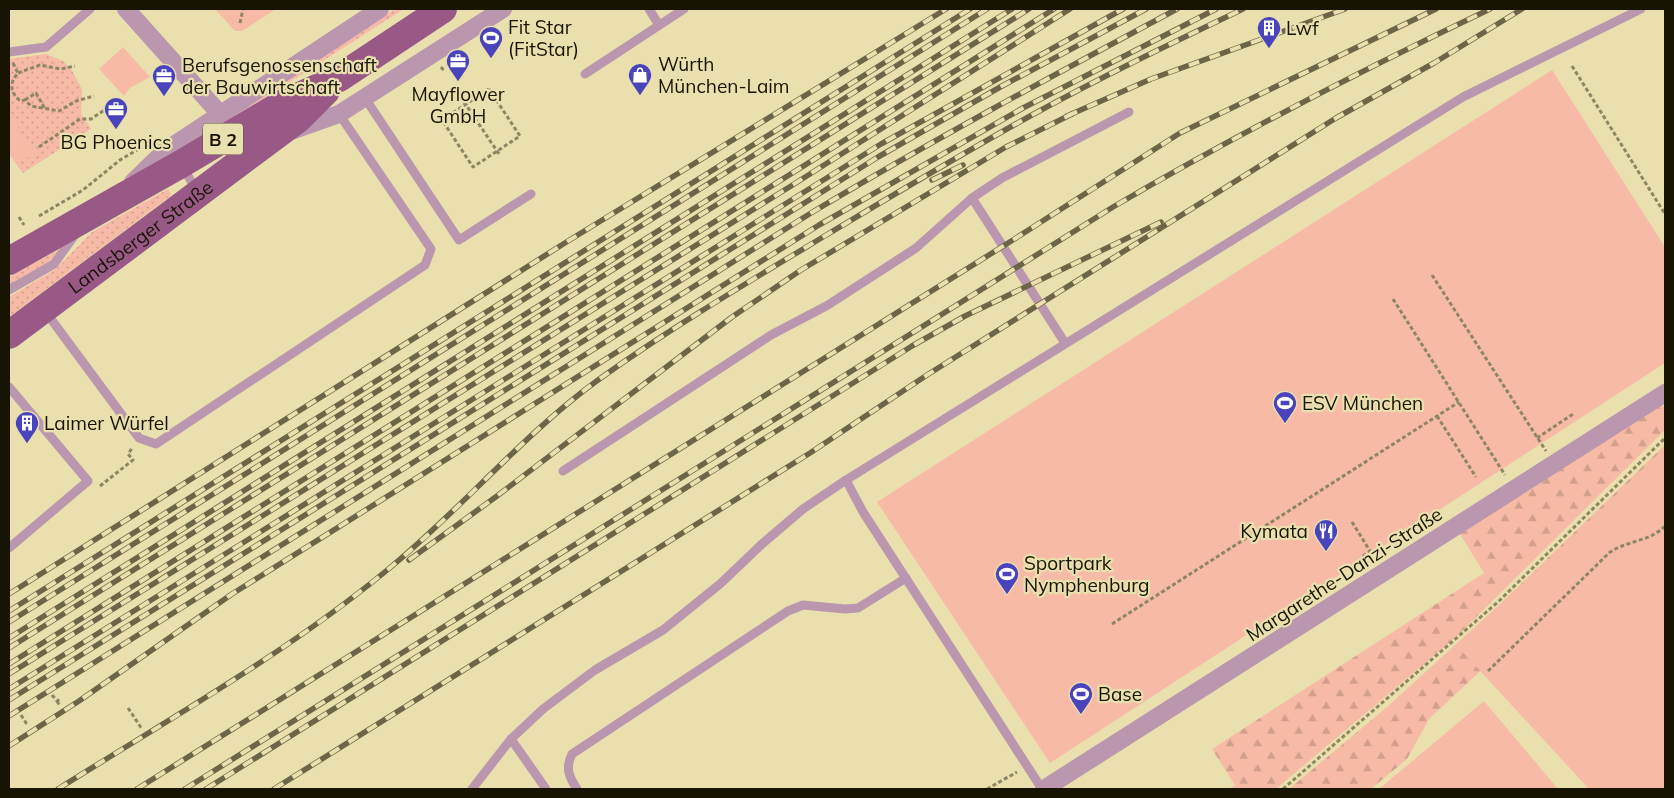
<svg xmlns="http://www.w3.org/2000/svg" width="1674" height="798" viewBox="0 0 1674 798" font-family="Mulish,sans-serif">
<defs>
<pattern id="grass-dots" width="8" height="8" patternUnits="userSpaceOnUse" patternTransform="scale(1.25)"><rect width="8" height="8" fill="#f7baa6"/><path d="M2 2h.1M6 6h.1" fill="none" stroke="#d39f8d" stroke-width="1.8" stroke-linecap="round"/></pattern>
<pattern id="forest-firs" width="22" height="20" patternUnits="userSpaceOnUse" patternTransform="scale(1.25)"><rect width="22" height="20" fill="#f7baa6"/><path d="M5 1l3.5 6h-7zM16 11l3.5 6h-7z" fill="#d39f8d"/></pattern>
</defs>
<rect width="100%" height="100%" fill="#eae0ae"/>
<g fill="url(#grass-dots)">
<polygon points="395,9 404,9 260,101 201,136"/>
<polygon points="46,54 63,61 71,69 82,89 81,114 91,129 23,173 14,161 26,159 9,114 9,59"/>
<polygon points="168,189 171,194 169,197 9,317 9,297 56,269 92,232"/>
<polygon points="62,248 49,262 9,285 9,277"/>
</g>
<g fill="url(#forest-firs)">
<polygon points="1662,405 1665,408 1665,430 1458,635 1276,789 1229,789 1235,785 1212,749 1484,573 1460,534"/>
<polygon points="1665,445 1665,517 1502,651 1429,719 1407,759 1371,789 1289,789 1387,707 1499,605"/>
</g>
<g fill="#f7baa6">
<polygon points="215,9 276,9 242,31 235,31"/>
<polygon points="123,47 150,77 130,88 124,96 99,69"/>
<polygon points="1552,70 1665,247 1665,363 1050,763 877,502"/>
<polygon points="9,114 35,153 26,159 14,161 9,153"/>
<polygon points="1665,447 1665,789 1589,789 1459,648"/>
<polygon points="1484,701 1558,789 1379,789"/>
</g>
<g fill="none" stroke-linecap="round" stroke-linejoin="round">
<g stroke="#8e8663" stroke-width="3" stroke-dasharray="4 2.5" stroke-linecap="butt">
<polyline points="240,23 243,9"/>
<path d="M13 63 18 73C9 83 10 92 20 101L25 100 31 106 59 111 76 101 94 96"/>
<polyline points="1572,66 1665,214"/>
<polyline points="441,67 445,72"/>
<polyline points="18,73 40,65 61,69 75,66"/>
<polygon points="489,89 520,136 473,167 442,120"/>
<polyline points="25,100 36,93 45,109"/>
<polyline points="464,102 499,154"/>
<polyline points="39,147 80,119 91,119 103,111 124,104"/>
<polyline points="39,216 83,190 120,160 142,147"/>
<polyline points="19,217 24,225"/>
<polyline points="1432,275 1546,451"/>
<polyline points="1393,299 1505,475"/>
<polyline points="1437,416 1476,477"/>
<polyline points="1537,438 1573,414"/>
<polyline points="100,486 133,460 128,454 133,447"/>
<polyline points="1352,522 1370,551 1362,557 1366,563"/>
<polyline points="1112,624 1459,402"/>
<path d="M1488 671 1609 553C1627 540 1650 542 1665 526"/>
<polyline points="52,695 57,701 60,699"/>
<polyline points="57,701 60,706"/>
<polyline points="128,708 142,729"/>
<polyline points="21,715 28,726"/>
<polyline points="987,789 1017,772"/>
<polyline points="1283,789 1499,601 1665,438"/>
</g>
<g stroke="#bb97af" stroke-width="9">
<polyline points="649,9 659,25"/>
<polyline points="9,52 46,47 90,9"/>
<polyline points="585,74 684,9"/>
<polyline points="365,98 459,240 531,194"/>
<polyline points="182,166 197,191"/>
<polyline points="972,198 1065,343"/>
<polyline points="9,290 54,264 77,232"/>
<polyline points="45,311 139,438 156,444 425,265 431,249 339,114"/>
<polyline points="9,387 88,481 9,548"/>
<polyline points="563,471 771,335 828,305 916,248 972,198 1002,178 1129,112"/>
<polyline points="846,480 863,512 1042,789"/>
<polyline points="511,739 546,789"/>
<polyline points="472,789 511,739 543,709 595,670 663,630 720,584 762,544 803,509 846,480 1463,97 1641,9"/>
<path d="M577 789C569 777 565 768 572 754L788 611 803 605 845 609 858 608 906 578"/>
</g>
<g stroke="#bb97af" stroke-width="18">
<polyline points="126,9 221,115"/>
<polyline points="291,131 339,114 503,9"/>
<polyline points="133,182 165,151 380,9"/>
<polyline points="1044,789 1665,393"/>
</g>
<g stroke="#985986" stroke-width="28">
<polyline points="9,261 181,164 284,103 339,78 443,9"/>
<path id="s1" d="M9 335 298 119 326 91"/>
</g>
<g stroke="#6c6547" stroke-width="5.5">
<g id="rail">
<polyline points="1067,116 1151,79 1345,9"/>
<polyline points="932,180 963,165"/>
<polyline points="409,560 497,496 732,317 801,270 1006,147 1072,114"/>
<polyline points="9,594 568,241 946,9"/>
<polyline points="9,611 970,9"/>
<polyline points="9,622 987,9"/>
<polyline points="9,638 1012,9"/>
<polyline points="9,648 1029,9"/>
<polyline points="9,664 1054,9"/>
<polyline points="9,674 791,186 1070,9"/>
<polyline points="9,689 881,144 1123,9"/>
<polyline points="9,700 878,157 1002,86 1146,9"/>
<path d="M9 716 811 213C931 141 1054 75 1177 9"/>
<polyline points="9,746 79,701 232,594 819,225 1023,108 1216,9"/>
<path d="M58 789C169 719 285 654 386 571 460 511 521 436 598 380 672 327 750 281 828 234 895 194 963 153 1032 115 1101 77 1172 43 1243 9"/>
<polyline points="137,789 1016,238 1180,133 1436,9"/>
<path d="M185 789 1113 207C1236 135 1362 70 1490 9"/>
<polyline points="206,789 912,346 965,316 1161,222"/>
<polyline points="274,789 810,453 927,375 1336,118 1434,63 1522,9"/>
</g>
</g>
<use href="#rail" stroke="#eae0ae" stroke-width="4" stroke-dasharray="11" stroke-linecap="butt"/>
</g>
<defs>
<g id="building-pin" transform="scale(1.25)"><path d="M0 17L-7.5 6A9.5 9.5 0 1 1 7.5 6Z" fill="#4944bb" stroke="#eae0ae"/><path d="M-4-6H4V6H1V3H-1V6H-4ZM-2.5-4.3h1.7v1.8h-1.7ZM.8-4.3h1.7v1.8H.8ZM-2.5-1h1.7V.8h-1.7ZM.8-1h1.7V.8H.8Z" fill="#fff"/></g>
<g id="stadium-pin" transform="scale(1.25)"><path d="M0 17L-7.5 6A9.5 9.5 0 1 1 7.5 6Z" fill="#4944bb" stroke="#eae0ae"/><path d="M0-5a6.5 5 0 1 0 0 10a6.5 5 0 1 0 0-10ZM-3.5-1.8h7v3.6h-7Z" fill="#fff"/></g>
<g id="office-pin" transform="scale(1.25)"><path d="M0 17L-7.5 6A9.5 9.5 0 1 1 7.5 6Z" fill="#4944bb" stroke="#eae0ae"/><path d="M-6-3h4V-5.5h4V-3h4V5H-6ZM-1-4.5V-3h2v-1.5ZM-6 0V1H6V0Z" fill="#fff"/></g>
<g id="shop-pin" transform="scale(1.25)"><path d="M0 17L-7.5 6A9.5 9.5 0 1 1 7.5 6Z" fill="#4944bb" stroke="#eae0ae"/><path d="M-5-2.5h2.3a2.7 3.5 0 0 1 5.4 0H5L5.5 6h-11ZM-1.5-2.5h3a1.5 2.3 0 0 0-3 0Z" fill="#fff"/></g>
<g id="restaurant-pin" transform="scale(1.25)"><path d="M0 17L-7.5 6A9.5 9.5 0 1 1 7.5 6Z" fill="#4944bb" stroke="#eae0ae"/><path d="M-5-6h1v4h1v-4h1v4h1v-4h1v5L-1.5 .5V6h-2V.5L-5-1ZM5-6V6H3V1.5H1.5Q1.5-4 5-6Z" fill="#fff"/></g>
</defs>
<g fill-rule="evenodd">
<use href="#building-pin" x="1269" y="28"/>
<use href="#stadium-pin" x="491" y="38"/>
<use href="#office-pin" x="458" y="61"/>
<use href="#shop-pin" x="640" y="75"/>
<use href="#office-pin" x="164" y="76"/>
<use href="#office-pin" x="116" y="109"/>
<use href="#stadium-pin" x="1285" y="403"/>
<use href="#building-pin" x="27" y="423"/>
<use href="#restaurant-pin" x="1326" y="531"/>
<use href="#stadium-pin" x="1007" y="574"/>
<use href="#stadium-pin" x="1081" y="694"/>
</g>
<g text-anchor="middle" dominant-baseline="central" stroke-width="4.5" stroke-linejoin="round" paint-order="stroke">
<rect fill="#eae0ae" stroke="#575136" stroke-width="1" x="203" y="123.5" width="40" height="31" rx="4"/>
<g font-size="18" font-weight="bold" fill="#181403">
<text x="223" y="139">B 2</text>
</g>
<g font-size="19" fill="#181403" stroke="#eae0ae" text-anchor="start">
<text x="508" y="27">Fit Star<tspan x="508" dy="22">(FitStar)</tspan></text>
<text x="1286" y="28">Lwf</text>
<text x="658" y="64">Würth<tspan x="658" dy="22">München-Laim</tspan></text>
<text x="182" y="65">Berufsgenossenschaft<tspan x="182" dy="22">der Bauwirtschaft</tspan></text>
<text x="458" y="94" text-anchor="middle">Mayflower<tspan x="458" dy="22">GmbH</tspan></text>
<text x="116" y="142" text-anchor="middle">BG Phoenics</text>
<text x="1302" y="403">ESV München</text>
<text x="44" y="423">Laimer Würfel</text>
<text x="1308" y="531" text-anchor="end">Kymata</text>
<text x="1024" y="563">Sportpark<tspan x="1024" dy="22">Nymphenburg</tspan></text>
<text x="1098" y="694">Base</text>
</g>
<g font-size="19" fill="#181403" stroke="#eae0ae">
<text stroke="none"><textPath href="#s1" startOffset="164">Landsberger Straße</textPath></text>
<text transform="translate(1344 574) rotate(-33)">Margarethe-Danzi-Straße</text>
</g>
</g>
<rect width="1674" height="798" fill="none" stroke="#181403" stroke-width="20"/>
</svg>
